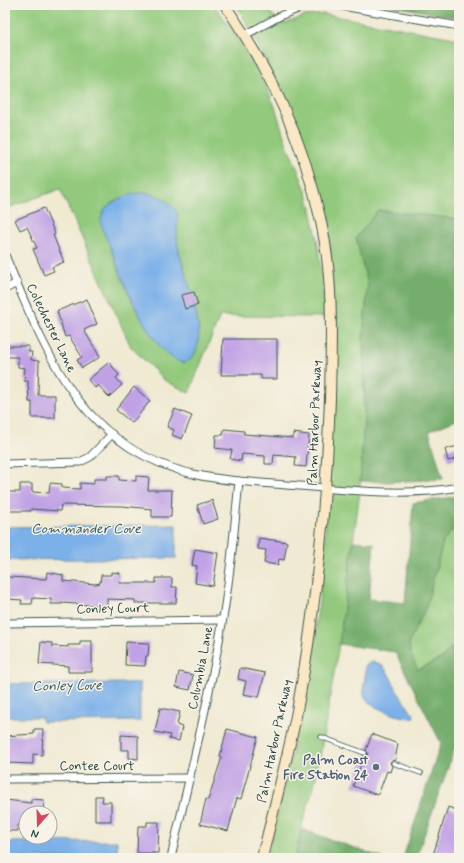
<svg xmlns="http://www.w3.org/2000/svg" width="464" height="863" viewBox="0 0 464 863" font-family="Mynerve,sans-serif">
<rect width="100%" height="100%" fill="#f7f3e8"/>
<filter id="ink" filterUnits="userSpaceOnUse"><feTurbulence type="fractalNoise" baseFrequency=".025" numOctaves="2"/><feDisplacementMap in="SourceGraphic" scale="8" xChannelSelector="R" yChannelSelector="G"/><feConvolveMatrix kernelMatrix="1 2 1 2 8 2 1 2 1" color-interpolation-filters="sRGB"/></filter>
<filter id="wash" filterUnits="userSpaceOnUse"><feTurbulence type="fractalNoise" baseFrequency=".012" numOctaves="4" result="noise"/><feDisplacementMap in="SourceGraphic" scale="16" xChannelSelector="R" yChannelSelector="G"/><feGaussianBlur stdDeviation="0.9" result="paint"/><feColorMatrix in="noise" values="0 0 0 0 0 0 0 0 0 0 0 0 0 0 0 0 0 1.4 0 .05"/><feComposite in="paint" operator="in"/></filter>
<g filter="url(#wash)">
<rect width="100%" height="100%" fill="#f0ead3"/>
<g fill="#92c97c" stroke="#588358">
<path d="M5 5H214C235 32 263 76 275 107 279 119 282 131 286 142 296 167 307 187 312 214 320 247 322 282 325 317L220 316 189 393 164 380 131 347 60 189 5 209Z"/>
<polygon points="237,5 265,5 271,14 284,24 305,16 324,14 459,39 459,219 378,210 356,238 368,285 363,336 364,430 359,499 339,644 317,774 301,829 295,858 267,858 301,714 319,603 325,541 333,281 325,209 285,97"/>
<polygon points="459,521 459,641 440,659 418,670 410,653 409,642 426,607 443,542"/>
</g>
<g fill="#75ad6c" stroke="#4a7550">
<polygon points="389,5 459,5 459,18"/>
<polygon points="378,210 459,219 459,419 429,431 443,479 387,482 360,481 365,400 363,336 368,285 356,238"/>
<polygon points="459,496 459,521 443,542 426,607 409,642 410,653 418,670 440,659 459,641 459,736 416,858 403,858 441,743 395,652 339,644 353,541 374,543 369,599 405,603 413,503"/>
<polygon points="301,829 383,858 295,858"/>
</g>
<g fill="#7cb0e9" stroke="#4e768e">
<path d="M138 193C155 192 167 198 177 212 178 223 176 236 178 246 182 270 219 353 183 363 150 354 121 277 110 246 107 239 100 227 101 220 102 203 124 196 138 193Z"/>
<polygon points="176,525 176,558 5,560 5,527"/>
<path d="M371 662C387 662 391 680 397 691 403 699 408 708 414 715L413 718C403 719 369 707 365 698 361 688 367 676 365 666Z"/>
<polygon points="140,683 140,721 42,722 41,717 5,717 5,684"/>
<polygon points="117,841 117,858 5,858 5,842"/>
</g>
<g id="blocks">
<g fill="#c0a1e6">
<polygon points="44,208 55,234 53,235 64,262 52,267 54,271 44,275 33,249 37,248 27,227 20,230 15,220"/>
<polygon points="194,292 198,305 185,309 181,295"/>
<polygon points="87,299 97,324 84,330 100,357 82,368 77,360 82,357 69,336 65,337 57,311"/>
<polygon points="223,339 277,339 277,379 261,379 261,375 221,375"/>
<polygon points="6,346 29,346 29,352 32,352 31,360 39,361 38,395 55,395 55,418 32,418 32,402 29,402 28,381 24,381 25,368 18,367 18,357 6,357"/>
<polygon points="109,362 119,375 116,378 122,385 109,397 98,385 95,388 88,380"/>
<polygon points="134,387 150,401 132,423 116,410"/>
<polygon points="175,409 192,416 182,439 172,435 174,430 167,427"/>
<polygon points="224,429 244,431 244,434 281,437 293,438 293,433 309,435 306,467 295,466 296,457 274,455 273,464 265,464 265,456 242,454 241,461 230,459 232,450 215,448 216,435 223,435"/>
<polygon points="459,446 459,458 448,461 445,449"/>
<polygon points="107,476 119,476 119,480 136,481 136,476 149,477 148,490 172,490 171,517 152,517 152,509 122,506 61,505 60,511 31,509 31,511 7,511 8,492 20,492 20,484 32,484 32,492 49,493 50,483 62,484 62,488 80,489 80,483 94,484 94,479 107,479"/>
<polygon points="212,500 218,519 203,524 197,505"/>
<polygon points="259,538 287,542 284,560 279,559 278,565 264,563 266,550 258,549"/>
<polygon points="195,549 218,553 213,586 195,583 197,566 192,565"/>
<polygon points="47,572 63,575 63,581 96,584 100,583 101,575 111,575 111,572 120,573 119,583 156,583 156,578 172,578 172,587 177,587 176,603 135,603 135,600 107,599 107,606 89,605 62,603 62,604 51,604 51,599 33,598 32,604 21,604 22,600 7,599 8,577 46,579"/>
<polygon points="80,641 92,641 92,672 68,672 68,666 39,664 41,642 52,643 52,646 68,647 68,645 80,645"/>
<polygon points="126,642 149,643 148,656 146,656 145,666 125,665"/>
<polygon points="240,668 265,673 259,697 243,694 246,681 238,679"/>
<polygon points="179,672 193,675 190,690 176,687"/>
<polygon points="160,708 180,712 177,725 182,727 179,741 169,739 170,735 155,732"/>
<polygon points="34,729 43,729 42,755 33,754 33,764 5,763 5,736 34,734"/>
<polygon points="227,729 258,737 241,799 237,798 228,831 200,824 206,799 208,800 222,757 220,756"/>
<polygon points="372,734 398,744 395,760 390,762 392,766 390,772 387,771 378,795 353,786 364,756 368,754 366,750"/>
<polygon points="121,735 138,736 138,759 129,758 129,750 121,750"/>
<polygon points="95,796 103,796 102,802 111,802 111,821 95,821"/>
<polygon points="31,799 44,800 43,813 26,813 26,826 18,825 18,831 5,831 6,800 31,803"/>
<polygon points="448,807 459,811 459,858 440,858 433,855"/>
<polygon points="147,822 159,822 158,853 137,853 138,826 147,826"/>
</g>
</g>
</g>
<g filter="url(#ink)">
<use href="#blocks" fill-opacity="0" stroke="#3e574c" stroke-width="1"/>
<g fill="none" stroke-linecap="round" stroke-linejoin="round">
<g stroke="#3e574c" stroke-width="5.5">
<g id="lane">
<polyline points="321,737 365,753"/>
<polyline points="393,763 421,773"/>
</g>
</g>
<g stroke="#3e574c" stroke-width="9">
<g id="street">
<polyline points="336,5 459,26"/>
<polyline points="245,35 282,15 308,5"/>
<path d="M5 255C46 353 80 449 197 475 230 482 265 483 299 486 352 490 406 497 459 487"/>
<polyline points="5,289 17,283"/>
<polyline points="5,464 80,462 90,457 112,434"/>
<polyline points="5,623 222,620"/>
<polyline points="5,779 190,778"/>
<path d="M171 858C187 786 206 714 219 641 229 588 234 534 239 481"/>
</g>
</g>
<g stroke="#3e574c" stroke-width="12">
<path id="secondary" d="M225 5C271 73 304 141 321 222 334 280 331 341 330 399 326 505 316 611 296 716 286 764 273 811 262 858"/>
</g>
<use href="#lane" stroke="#fff" stroke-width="3.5"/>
<use href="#street" stroke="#fff" stroke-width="7"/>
<use href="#secondary" stroke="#fae7c3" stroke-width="10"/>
</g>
</g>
<circle fill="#5c6f8a" stroke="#f7f3e8" stroke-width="1.5" cx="376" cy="767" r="4"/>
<g text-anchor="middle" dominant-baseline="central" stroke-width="3" stroke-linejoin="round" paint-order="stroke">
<g font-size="13" fill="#1f3d34" stroke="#f7f3e8">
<text transform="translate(51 328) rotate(64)">Colechester Lane</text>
<text transform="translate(315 423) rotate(-88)">Palm Harbor Parkway</text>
<text transform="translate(113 609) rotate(-1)">Conley Court</text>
<text transform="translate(201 668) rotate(-79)">Columbia Lane</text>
<text transform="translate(275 741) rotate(-78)">Palm Harbor Parkway</text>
<text x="97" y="766">Contee Court</text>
</g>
<g font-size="13" font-weight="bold" fill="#4e5e75" stroke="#f7f3e8" text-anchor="end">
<text x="368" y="760">Palm Coast<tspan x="368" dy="15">Fire Station 24</tspan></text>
</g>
<g font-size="14" font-style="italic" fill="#365a61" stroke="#f7f3e8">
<text x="86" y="529">Commander Cove</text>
<text transform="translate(67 686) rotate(-1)">Conley Cove</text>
</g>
</g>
<rect width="464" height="863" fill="none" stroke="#f7f3e8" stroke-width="20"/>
<g transform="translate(38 825) rotate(200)"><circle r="19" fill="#f7f3e8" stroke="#a1aaa0"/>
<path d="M0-3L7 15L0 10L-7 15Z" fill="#d1495b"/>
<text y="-6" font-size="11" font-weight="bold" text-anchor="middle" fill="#1f3d34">N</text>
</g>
</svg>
